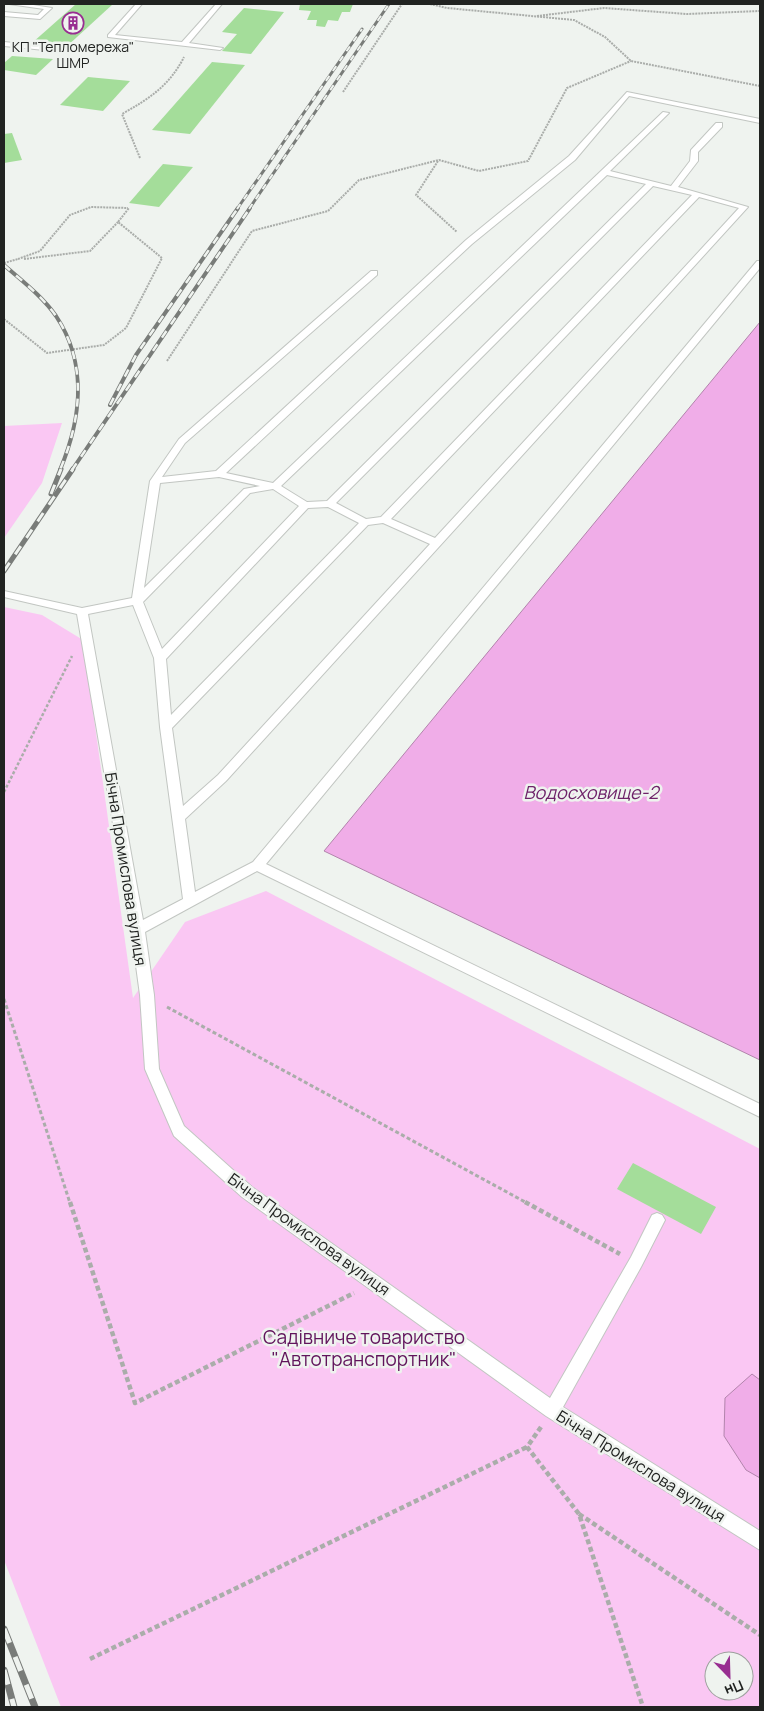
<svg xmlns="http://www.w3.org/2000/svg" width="764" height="1711" viewBox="0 0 764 1711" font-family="Manrope,sans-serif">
<rect width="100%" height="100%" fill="#eff3ef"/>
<g fill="#fac7f3" fill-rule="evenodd">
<polygon points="62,423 42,483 4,538 4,426"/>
<path d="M4 607 42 615 83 640 133 998 185 922 266 891 760 1149V1707H61L4 1560ZM714 1661H744V1691H714Z"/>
</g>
<g fill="#f0ade8" stroke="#b284ac">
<polygon points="760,322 760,1060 324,851"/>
<polygon points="752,1374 760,1380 760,1478 746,1470 724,1436 725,1398"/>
</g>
<g fill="#a4dd9a">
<polygon points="76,4 113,4 65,48 32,43"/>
<polygon points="300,4 353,4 350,12 342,12 338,21 328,20 325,27 316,26 317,20 307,20 311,11 299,10"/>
<polygon points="244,8 284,12 251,54 222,51 237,34 222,32"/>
<polygon points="123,43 127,49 100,52 97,46"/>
<polygon points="12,56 53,59 36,75 4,70 4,63"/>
<polygon points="212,62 245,65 190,134 152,130"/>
<polygon points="88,77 130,81 103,111 60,105"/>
<polygon points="12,133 22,160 4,163 4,134"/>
<polygon points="163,164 193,167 159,207 129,203"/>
<polygon points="633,1163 716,1207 701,1234 617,1189"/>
</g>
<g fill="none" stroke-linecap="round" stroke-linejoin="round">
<g stroke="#c2c6c2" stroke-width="2">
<g id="service">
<polygon points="9,4 27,4 52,8 40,19 4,16 4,12 38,15 44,9"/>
<polygon points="136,4 142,4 115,35 182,42 216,4 222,4 189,43 223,48 220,50 108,37 108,35"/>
<polygon points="4,42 75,49 78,51 75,53 4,46"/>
<path d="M627 92 760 119V123L629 96 575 160 472 244 226 473 273 483 663 112 669 113 610 171 671 186 690 161 691 150 716 123H722V127L698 152V161L678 187 748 207 226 781 185 819 195 892 253 862 757 261H760V268L266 864 760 1104V1117L257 871 145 932 154 995 159 1069 184 1126 252 1187 550 1398 631 1257 652 1215 657 1213 662 1215 665 1220 641 1267 563 1407 760 1531V1550L546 1416 242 1197 174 1136 145 1069 140 995 131 929 77 614 4 597V591L82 608 132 598 150 481 179 439 371 271H377V275L185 443 162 477 216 471 466 240 569 156ZM607 175 646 184 327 501 307 502 281 486ZM653 186 692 195 381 517 366 519 336 503ZM699 197 739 208 435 538 391 519ZM219 477 260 486 244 489 144 588 160 483ZM273 489 299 506 162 649 143 602 250 493ZM328 507 359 523 171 715 166 659 308 508ZM383 523 430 544 218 775 183 806 172 728 368 525ZM133 605 154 658 160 727 183 899 143 920 88 614Z"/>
</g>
</g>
<g stroke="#aaadaa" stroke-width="2" stroke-dasharray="2 1" stroke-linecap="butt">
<polyline points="430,4 447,8 574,20 605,37 631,61 760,86"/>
<polyline points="537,16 604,8 687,14 760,11"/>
<polyline points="343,92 402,4"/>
<path d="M140 158 122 114C149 99 170 85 184 57"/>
<polyline points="438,161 416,195 457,232"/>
<polyline points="18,259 40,251 70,215 91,207 128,208"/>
<polyline points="24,259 90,251 118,222"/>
<polyline points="4,263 18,259"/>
<polyline points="4,319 47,353 104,345 126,328 162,258 118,222 129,208"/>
<polyline points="167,361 252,231 328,211 359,180 439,160 479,171 528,161 567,88 631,61"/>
</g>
<polyline stroke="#aaadaa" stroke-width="2.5" stroke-dasharray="3 2" stroke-linecap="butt" points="4,792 72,656"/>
<g stroke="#aaadaa" stroke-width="3" stroke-dasharray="4 2.5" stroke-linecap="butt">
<polyline points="4,999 70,1203"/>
<polyline points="167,1007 527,1203"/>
</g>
<g stroke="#aaadaa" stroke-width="4.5" stroke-dasharray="5 3" stroke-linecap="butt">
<polyline points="70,1202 135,1403 354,1293"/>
<polyline points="525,1202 620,1254"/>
<polyline points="541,1427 527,1447 579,1514 643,1707"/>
<polyline points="579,1514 760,1635"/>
<polyline points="90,1659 527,1447"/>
</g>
<use href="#service" fill="#fff" fill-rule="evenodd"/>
<g stroke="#797c79" stroke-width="3">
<g id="rail-far3">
<polyline points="237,209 362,29"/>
<polyline points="249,209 389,4"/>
</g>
</g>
<g stroke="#797c79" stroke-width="4">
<g id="rail-far2">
<path d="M4 265C22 281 42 296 56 316 88 364 81 420 60 470"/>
<polyline points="110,405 136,355 238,208"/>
<polyline points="72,470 250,208"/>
</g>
</g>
<g stroke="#797c79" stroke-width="5">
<g id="rail-far1">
<polyline points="51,494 61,469"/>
<polyline points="4,571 73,469"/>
</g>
</g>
<g stroke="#797c79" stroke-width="7">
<g id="rail">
<polyline points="4,1629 35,1707"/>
<polyline points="4,1670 14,1707"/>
</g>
</g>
<use href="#rail-far3" stroke="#eff3ef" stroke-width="2" stroke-dasharray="6" stroke-linecap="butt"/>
<use href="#rail-far2" stroke="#eff3ef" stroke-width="2.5" stroke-dasharray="8" stroke-linecap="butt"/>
<use href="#rail-far1" stroke="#eff3ef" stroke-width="3" stroke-dasharray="10" stroke-linecap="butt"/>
<use href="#rail" stroke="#eff3ef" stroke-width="5" stroke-dasharray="15" stroke-linecap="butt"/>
</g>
<defs>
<g id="building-ring" transform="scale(1.125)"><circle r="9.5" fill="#eff3ef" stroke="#982e91" stroke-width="1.5"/><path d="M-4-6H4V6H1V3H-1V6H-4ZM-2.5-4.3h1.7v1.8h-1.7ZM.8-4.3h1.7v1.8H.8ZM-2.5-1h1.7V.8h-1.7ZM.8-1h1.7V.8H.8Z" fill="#982e91"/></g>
</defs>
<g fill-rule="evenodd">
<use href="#building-ring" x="73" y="23"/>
</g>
<g text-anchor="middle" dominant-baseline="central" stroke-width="5" stroke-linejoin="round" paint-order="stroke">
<g font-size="14" fill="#212321" stroke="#eff3ef">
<text x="73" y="46">КП "Тепломережа"<tspan x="73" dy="16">ШМР</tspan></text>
</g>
<g font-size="16" fill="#212321" stroke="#eff3ef">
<text transform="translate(126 869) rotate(81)">Бічна Промислова вулиця</text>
<text transform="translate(309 1234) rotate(36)">Бічна Промислова вулиця</text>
<text transform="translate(641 1466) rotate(32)">Бічна Промислова вулиця</text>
</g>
<g font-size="18" font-style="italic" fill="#6e2269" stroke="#eff3ef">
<text x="591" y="792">Водосховище-2</text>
</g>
<g font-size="19" fill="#61145c" stroke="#eff3ef">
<text x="364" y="1337">Садівниче товариство<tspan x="364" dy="22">"Автотранспортник"</tspan></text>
</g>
</g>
<rect width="764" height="1711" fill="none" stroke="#212321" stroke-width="10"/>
<g transform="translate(729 1676) rotate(157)"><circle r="24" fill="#eff3ef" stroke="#9da09d"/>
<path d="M0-4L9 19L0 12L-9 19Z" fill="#982e91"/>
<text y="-8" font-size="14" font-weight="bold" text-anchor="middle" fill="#212321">Пн</text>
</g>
</svg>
